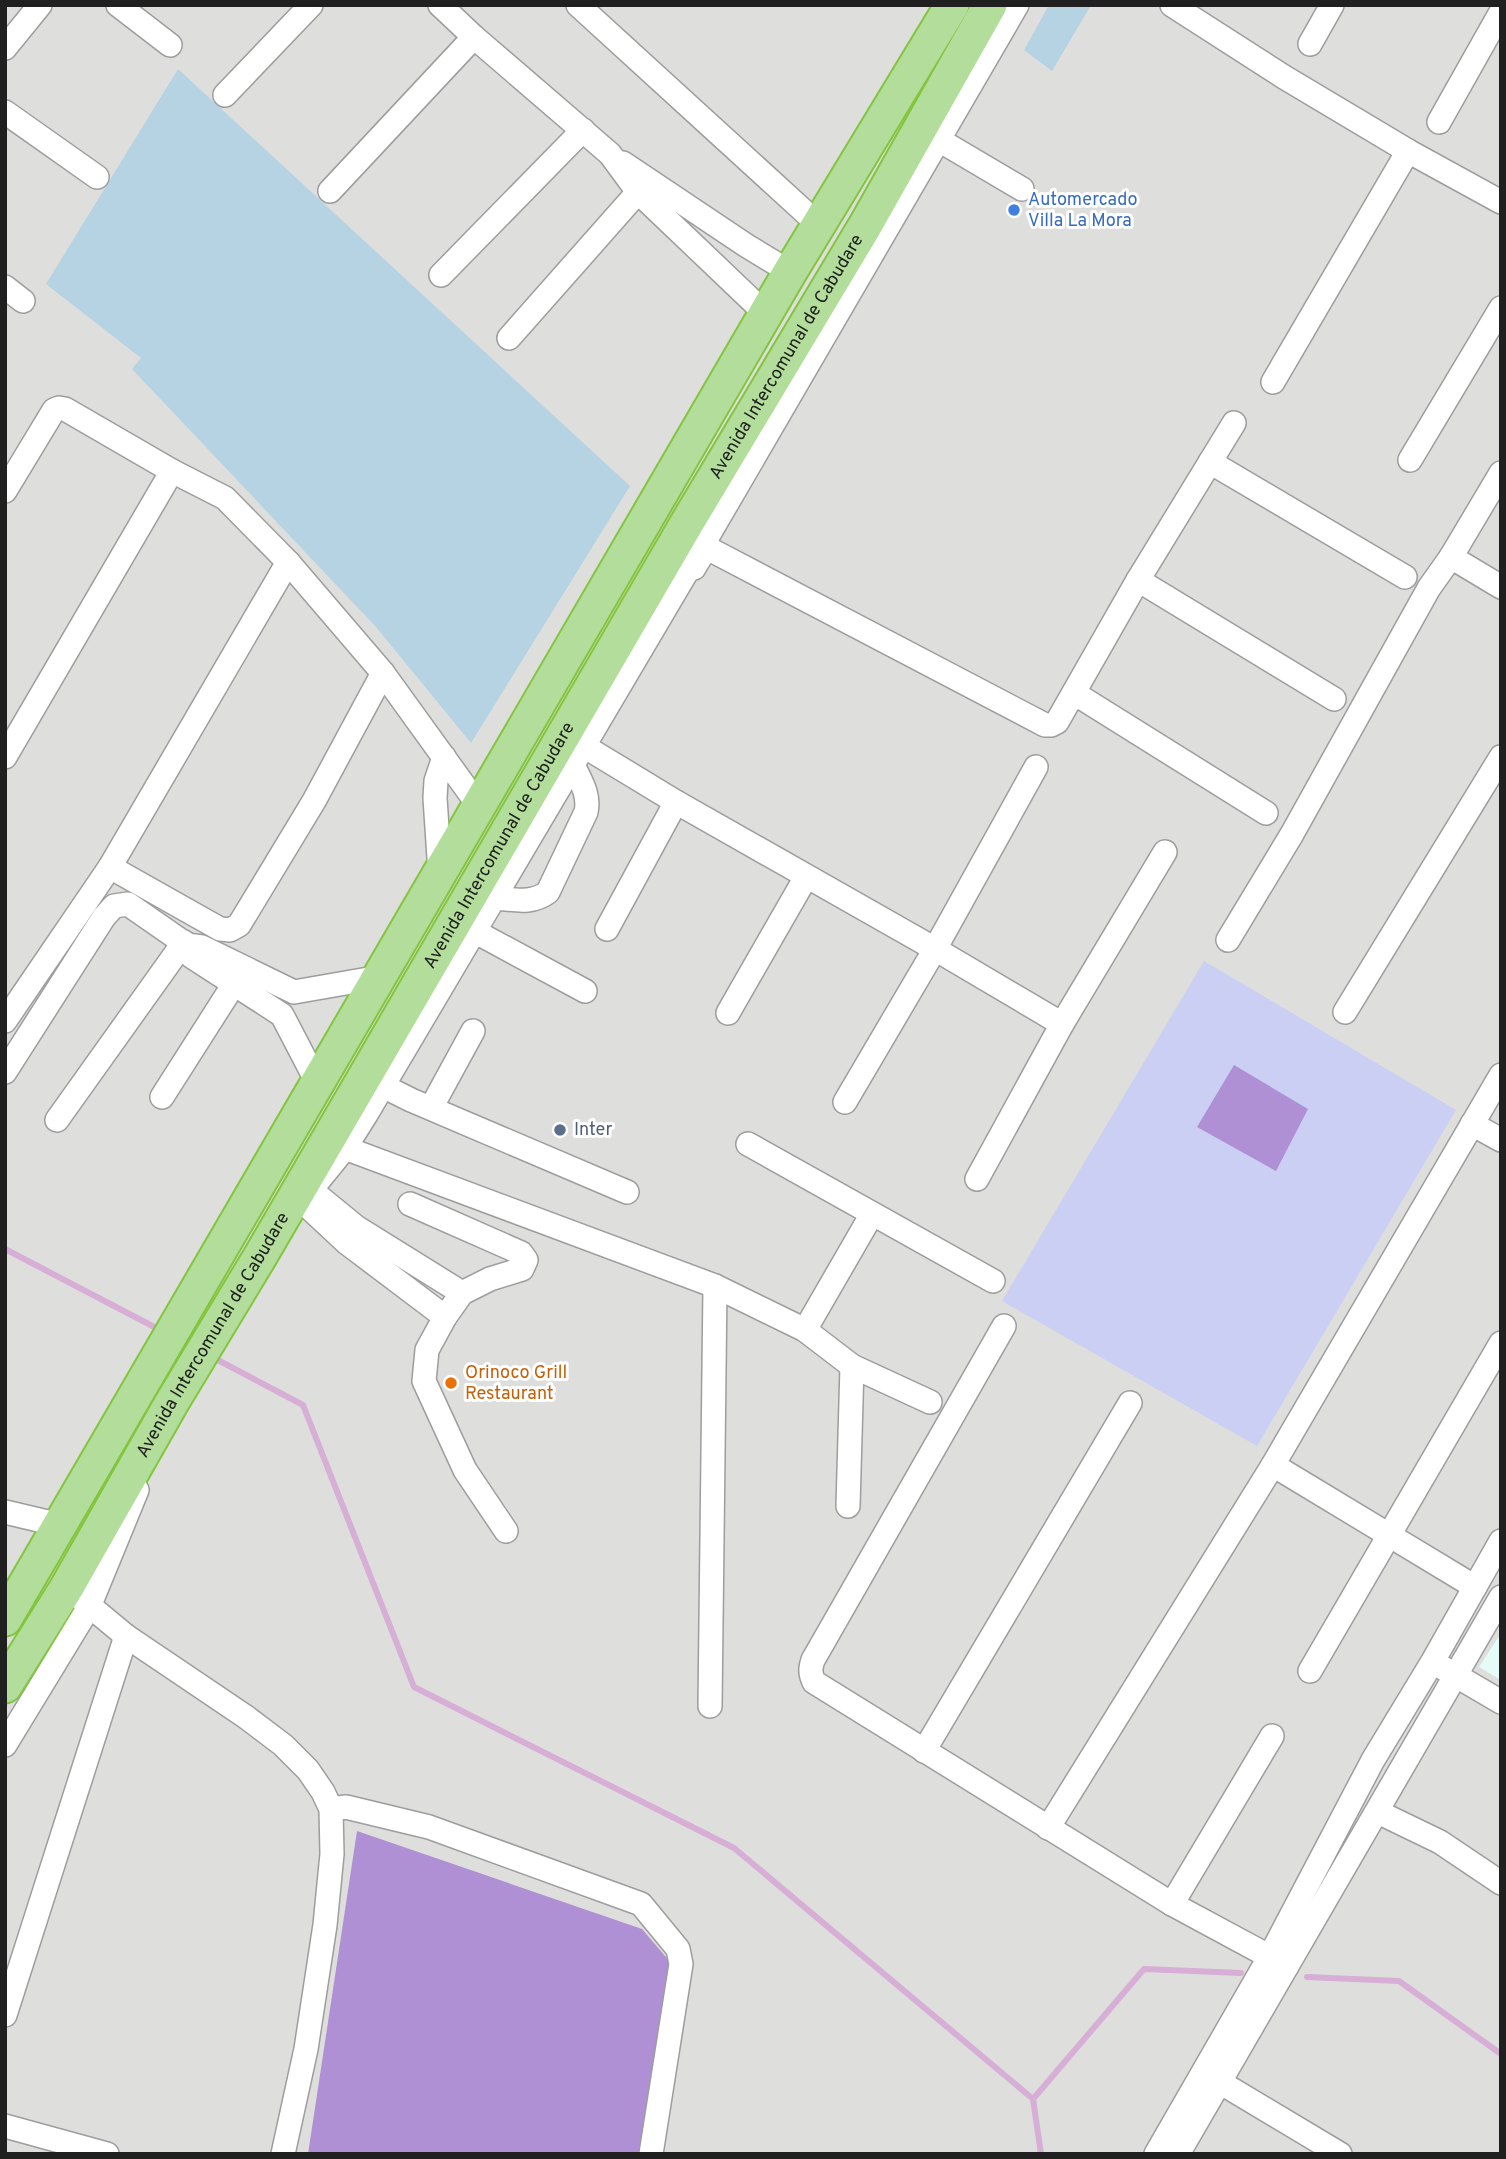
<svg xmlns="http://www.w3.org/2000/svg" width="1506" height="2159" viewBox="0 0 1506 2159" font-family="Overpass,sans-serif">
<rect width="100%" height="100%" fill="#e8f0ec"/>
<rect fill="#dededd" x="5" y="5" width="1496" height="2149"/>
<polygon fill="#e5fbf8" points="1501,1633 1501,1680 1479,1667"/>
<g fill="#b5d3e3">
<polygon points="1049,5 1091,5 1052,71 1024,50"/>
<polygon points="178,69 630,486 471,743 376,627 132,369 141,358 46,284"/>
</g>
<polygon fill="#cbcff3" points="1204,961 1456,1110 1257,1446 1002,1301"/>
<g fill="#af90d4">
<polygon points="1234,1065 1308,1109 1276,1171 1197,1127"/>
<polygon points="357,1831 642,1929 677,1970 645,2154 308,2154"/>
</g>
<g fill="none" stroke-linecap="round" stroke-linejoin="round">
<g stroke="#d7aed5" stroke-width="6">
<polyline points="5,1249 162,1331"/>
<polyline points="212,1357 303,1405 414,1687 734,1848 1033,2099 1144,1969 1241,1973"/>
<polyline points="1307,1977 1399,1981 1501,2054"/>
<polyline points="1033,2099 1041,2154"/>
</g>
<g stroke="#9d9d9d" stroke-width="26">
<g id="minor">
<polyline points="118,5 170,45"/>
<polyline points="440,5 474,37 610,154 638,192 766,314"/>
<polyline points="578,5 819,225"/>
<polyline points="1172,5 1284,77 1408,151 1501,202"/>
<polyline points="1310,44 1332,5"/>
<polyline points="5,48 40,5"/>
<polyline points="225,95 311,5"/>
<polyline points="5,112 97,177"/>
<polyline points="1439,122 1501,12"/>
<polyline points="939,140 1022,189"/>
<polyline points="623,163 747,246 790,272"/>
<polyline points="330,191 474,37"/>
<polyline points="441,275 583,130"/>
<polyline points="5,287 23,301"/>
<polyline points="509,338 638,192"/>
<polyline points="1273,382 1408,151"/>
<polyline points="1410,460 1501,308"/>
<polyline points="1210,462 1405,577"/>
<polyline points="1501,473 1451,557 1501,587"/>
<polyline points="5,491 54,410 59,408 65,409 172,471 225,498 288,562 383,673 479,806"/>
<path d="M694 568C698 561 703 551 711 550L1045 725H1051L1057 722 1138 580 1234 423"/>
<polyline points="1138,580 1334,699"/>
<polyline points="1074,693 1266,813"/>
<polyline points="584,743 592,751 676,802 935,949 1062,1024"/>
<polyline points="5,757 172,471"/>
<polyline points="110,867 220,929 230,930 239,925 314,801 383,673"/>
<polyline points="440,873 435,798 436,781 444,757"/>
<path d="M494 898C513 899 531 905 548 892L586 812C590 794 580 780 572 763"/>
<polyline points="607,929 676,802"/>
<polyline points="474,931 585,991"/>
<polyline points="1228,940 1292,834 1429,588 1451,557"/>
<polyline points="189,951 191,956 282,1015 318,1084"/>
<polyline points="1345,1012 1501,757"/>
<polyline points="728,1013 806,877"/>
<polyline points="5,1021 110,867 288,562"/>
<polyline points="5,1072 104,917 114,906 128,904 187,945 202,947 294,992 380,977"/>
<polyline points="383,1086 411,1100 627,1192"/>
<polyline points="162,1097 241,973"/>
<polyline points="845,1102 935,949 1036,767"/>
<polyline points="431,1108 473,1031"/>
<polyline points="57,1120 184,942"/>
<polyline points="1472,1124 1501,1140"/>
<polyline points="748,1144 993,1281"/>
<polyline points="345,1148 715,1286 805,1330 852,1366 930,1402"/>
<polyline points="977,1179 1062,1024 1165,852"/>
<polyline points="319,1180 345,1148 367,1113 708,536 1017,5"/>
<polyline points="312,1191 356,1227 462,1293"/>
<polyline points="302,1201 347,1243 445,1317"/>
<polyline points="410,1204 521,1253 526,1260 522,1269 490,1279 462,1293 445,1317 427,1350 424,1381 465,1470 506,1531"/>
<path d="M1004 1326 813 1660C810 1669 810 1673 814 1682L1172 1904 1287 1966"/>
<polyline points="805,1330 872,1214"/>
<polyline points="1273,1465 1501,1075"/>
<polyline points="848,1506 852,1366"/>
<polyline points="5,1512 60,1525"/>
<polyline points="67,1587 126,1636 246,1717 283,1745 308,1770 323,1792 331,1809 332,1854 325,1925 306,2049 283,2154"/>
<polyline points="1443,1668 1501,1702"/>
<polyline points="1310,1671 1501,1343"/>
<polyline points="710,1706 715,1286"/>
<polyline points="5,1745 89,1607 137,1490"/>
<polyline points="924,1751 1130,1403"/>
<polyline points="331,1809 346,1807 429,1827 641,1904 678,1949 681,1964 651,2154"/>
<polyline points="1378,1812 1440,1842 1501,1883"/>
<polyline points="1048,1828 1273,1465 1475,1587"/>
<polyline points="1172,1904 1272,1736"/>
<polyline points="5,2015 126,1636"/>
<polyline points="1208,2075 1340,2154"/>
<polyline points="5,2126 107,2154"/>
<polyline points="1156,2154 1270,1956 1373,1760 1433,1661 1501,1541"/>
<polyline points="1178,2154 1501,1597"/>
</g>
</g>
<g stroke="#83c53d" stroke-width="37">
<g id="highway">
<polyline points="5,1619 790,272 952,5"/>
<path id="s1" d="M5 1686 67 1587 171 1404 261 1255 687 523 865 226 990 5"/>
</g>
</g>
<use href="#minor" stroke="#fff" stroke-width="23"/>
<use href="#highway" stroke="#b2dd9a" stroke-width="33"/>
</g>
<circle fill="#3f7fe0" stroke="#fff" stroke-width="2.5" cx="1014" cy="210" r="7"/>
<circle fill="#5c6f8a" stroke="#fff" stroke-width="2.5" cx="560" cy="1130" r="7"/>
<circle fill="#e8710a" stroke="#fff" stroke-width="2.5" cx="451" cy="1383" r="7"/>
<g text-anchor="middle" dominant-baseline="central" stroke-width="6" stroke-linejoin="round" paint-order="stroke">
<g font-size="18" fill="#366cbe" stroke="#fff" text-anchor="start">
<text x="1028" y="200">Automercado<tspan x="1028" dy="21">Villa La Mora</tspan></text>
</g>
<g font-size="18" fill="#202020" stroke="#fff">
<text stroke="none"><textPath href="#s1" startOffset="1542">Avenida Intercomunal de Cabudare</textPath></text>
<text stroke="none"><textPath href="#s1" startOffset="975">Avenida Intercomunal de Cabudare</textPath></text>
<text stroke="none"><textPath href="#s1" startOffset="408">Avenida Intercomunal de Cabudare</textPath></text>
</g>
<g font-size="18" fill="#4e5e75" stroke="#fff" text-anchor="start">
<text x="574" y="1130">Inter</text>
</g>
<g font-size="18" fill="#c56008" stroke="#fff" text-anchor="start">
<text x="465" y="1373">Orinoco Grill<tspan x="465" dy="21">Restaurant</tspan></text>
</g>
</g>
<rect width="1506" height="2159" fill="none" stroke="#202020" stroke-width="14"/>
</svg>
